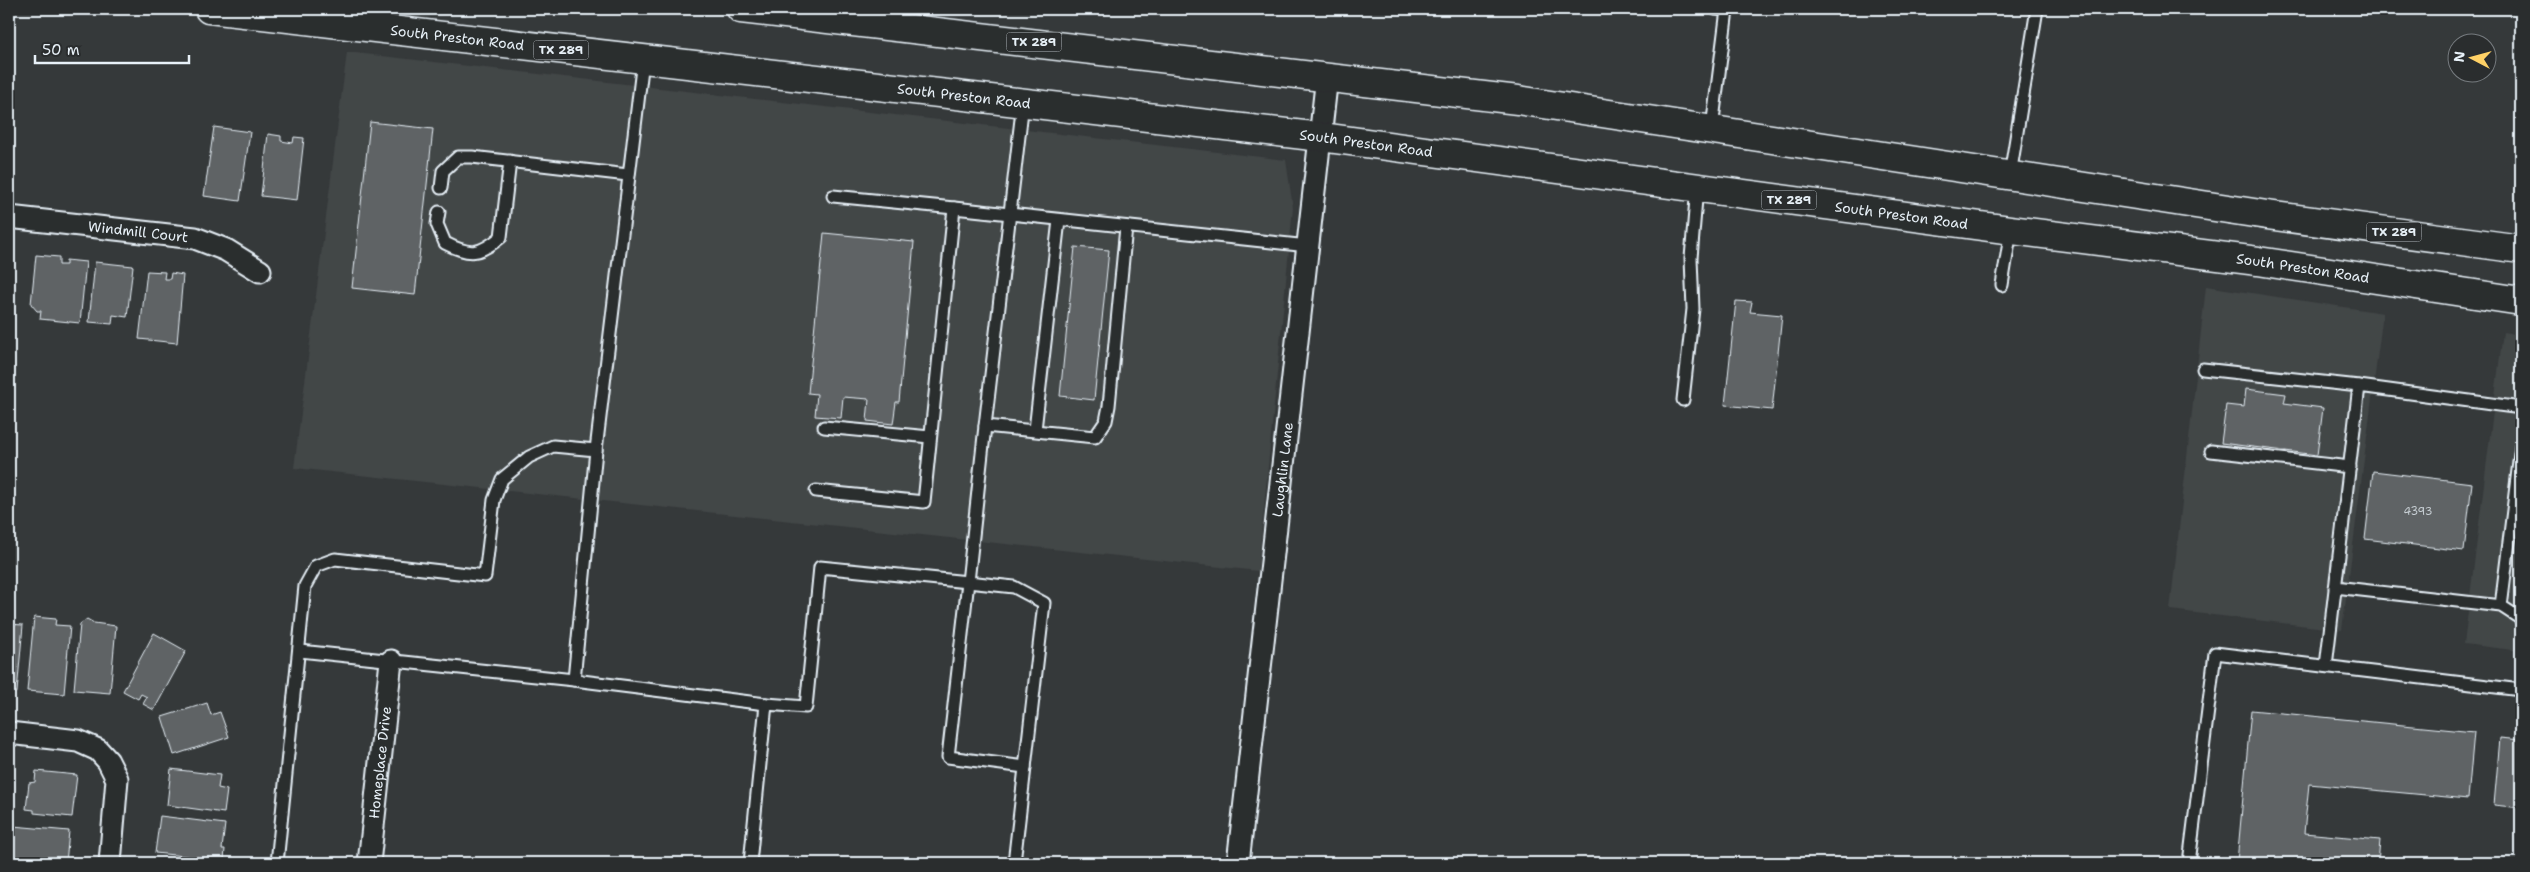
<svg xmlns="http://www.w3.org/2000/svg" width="2530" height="872" viewBox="0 0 2530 872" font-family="'Shantell Sans',sans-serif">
<rect width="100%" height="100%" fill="#35393a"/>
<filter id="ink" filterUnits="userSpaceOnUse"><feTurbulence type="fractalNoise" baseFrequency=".02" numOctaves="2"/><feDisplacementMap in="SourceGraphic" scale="10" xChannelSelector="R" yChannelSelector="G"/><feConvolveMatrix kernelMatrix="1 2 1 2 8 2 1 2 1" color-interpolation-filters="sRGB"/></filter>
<g filter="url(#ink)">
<g fill="#424647">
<polygon points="347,52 1286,160 1293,208 1258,571 294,468"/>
<polygon points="2206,286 2383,313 2342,630 2170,610"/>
<polygon points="2503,332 2521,335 2521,651 2464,644"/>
</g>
<g fill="#5f6365" stroke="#e8f1f8">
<polygon points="370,122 433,129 415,295 352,288"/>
<polygon points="214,127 250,132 240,201 204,196"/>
<polygon points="268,134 281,136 281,141 293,143 294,137 304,138 297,200 261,196"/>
<polygon points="824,233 914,242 899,402 896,402 893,424 867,421 869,399 843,397 841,418 815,416 817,394 808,393"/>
<polygon points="1075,247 1109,250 1094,400 1060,396"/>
<polygon points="36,255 59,257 59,265 66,265 66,260 86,262 80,323 40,319 41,311 37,311 31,304"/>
<polygon points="95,262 133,266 127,317 113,315 112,324 89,322"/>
<polygon points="147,271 165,272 164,279 170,279 171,273 183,275 177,343 139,339"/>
<polygon points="1736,301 1752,302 1750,312 1782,315 1772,410 1725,405"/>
<polygon points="2246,389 2286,394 2284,403 2323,408 2317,455 2221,443 2226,405 2244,407"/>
<polygon points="2373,471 2472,483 2464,551 2365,539"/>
<polygon points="34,617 56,619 55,625 70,626 64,694 27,691"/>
<polygon points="87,619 94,623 116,626 110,693 74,690 80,624"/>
<polygon points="9,624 23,625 17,692 9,691"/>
<polygon points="154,633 186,651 154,710 143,704 147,697 141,694 138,699 123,691"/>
<polygon points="207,703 211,715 220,712 229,737 174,755 162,717"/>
<polygon points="2251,710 2474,732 2468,799 2309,784 2304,833 2380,840 2378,863 2237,862"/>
<polygon points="2500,738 2521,740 2521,808 2494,805"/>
<polygon points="171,769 220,775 218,788 227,790 224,813 167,805"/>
<polygon points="36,771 77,775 72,817 34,813 34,810 26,809 29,783 35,782"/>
<polygon points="160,816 225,824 222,849 225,849 224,860 155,853"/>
<polygon points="13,826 69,831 66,863 10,863"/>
</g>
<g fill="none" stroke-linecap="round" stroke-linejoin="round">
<g stroke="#e8f1f8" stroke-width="15">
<g id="lane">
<polyline points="1023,102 985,426 1095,437 1106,421 1109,406 1126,227"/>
<polyline points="1712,128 1727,10 1715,9"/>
<polyline points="2010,175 2037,9"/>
<polyline points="441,188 443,171 458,157 472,157 628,175"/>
<polyline points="954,208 1308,246"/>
<path d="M439 212 437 224 445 243C470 256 479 255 501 237L510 161"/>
<polyline points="2002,285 2011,230"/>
<polyline points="2203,369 2359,386"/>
<polyline points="1683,400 1693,309 1691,258 1697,187"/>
<polyline points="985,426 968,582 1014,587 1044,603 1014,863"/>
<polyline points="824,427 930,437"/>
<polyline points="1035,430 1059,220"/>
<polyline points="2211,451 2350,467"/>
<polyline points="816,491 924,502 954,208 833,196"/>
<polyline points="2335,587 2501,606 2521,619"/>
<polyline points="2501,606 2521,446"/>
<polyline points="300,651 574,680 596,450 643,60"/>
<polyline points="2326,666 2359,386 2521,408"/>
<polyline points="574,680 766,704"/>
<polyline points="277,863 305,586 316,566 335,559 485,576 494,500 502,479 529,457 553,446 596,450"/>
<polyline points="750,863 766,704 806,707 820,567 968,582 948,757 1025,767"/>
<polyline points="2189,863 2215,653 2521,690"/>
</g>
</g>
<g stroke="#e8f1f8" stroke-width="25">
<g id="street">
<path id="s1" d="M9 217 195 238 226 250 260 271"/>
<polyline points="9,733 78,741 98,750 108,761 117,779 110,863"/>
<path id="s2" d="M369 863 391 661"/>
<path id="s3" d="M1238 863 1327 76"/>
</g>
</g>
<g stroke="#e8f1f8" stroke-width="31">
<g id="primary">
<path id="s4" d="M209 9 1321 137 2011 230 2258 261 2521 301"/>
<polyline points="741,9 1518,100 2267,215 2521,249"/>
</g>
</g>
<use href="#lane" stroke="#2a2d2e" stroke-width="11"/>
<use href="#street" stroke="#2a2d2e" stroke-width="21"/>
<use href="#primary" stroke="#2a2d2e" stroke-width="28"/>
</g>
</g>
<g text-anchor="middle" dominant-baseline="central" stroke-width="5" stroke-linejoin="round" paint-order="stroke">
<g font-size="11" fill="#c6ced3">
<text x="2418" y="511">4393</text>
</g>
<g fill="#2a2d2e" stroke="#afb6bb" stroke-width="1">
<rect x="1006.5" y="32.5" width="55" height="19" rx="4"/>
<rect x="533.5" y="40.5" width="55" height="19" rx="4"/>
<rect x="1761.5" y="190.5" width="55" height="19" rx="4"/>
<rect x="2366.5" y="222.5" width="55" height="19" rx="4"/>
</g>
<g font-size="12" font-weight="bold" fill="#e8f1f8">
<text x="1034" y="42">TX 289</text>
<text x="561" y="50">TX 289</text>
<text x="1789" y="200">TX 289</text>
<text x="2394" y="232">TX 289</text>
</g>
<g font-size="14" fill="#e8f1f8" stroke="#2a2d2e">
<text stroke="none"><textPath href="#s4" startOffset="250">South Preston Road</textPath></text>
<text stroke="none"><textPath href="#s4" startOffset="760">South Preston Road</textPath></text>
<text stroke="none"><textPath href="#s4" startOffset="1165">South Preston Road</textPath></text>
<text stroke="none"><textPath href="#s4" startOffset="1705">South Preston Road</textPath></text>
<text stroke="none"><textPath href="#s1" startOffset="130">Windmill Court</textPath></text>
<text stroke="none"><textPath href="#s4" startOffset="2110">South Preston Road</textPath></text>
<text stroke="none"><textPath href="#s3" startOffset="396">Laughlin Lane</textPath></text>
<text stroke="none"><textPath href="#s2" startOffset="101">Homeplace Drive</textPath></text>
</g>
</g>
<rect width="2530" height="872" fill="none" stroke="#2a2d2e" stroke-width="30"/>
<rect x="15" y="15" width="2500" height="842" fill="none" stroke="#e8f1f8" stroke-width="2" filter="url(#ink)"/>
<g transform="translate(2472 58) rotate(276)"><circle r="24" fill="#2a2d2e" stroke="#767b7f"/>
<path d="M0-4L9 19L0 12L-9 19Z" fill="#ffd166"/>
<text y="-8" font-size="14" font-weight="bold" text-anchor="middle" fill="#e8f1f8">N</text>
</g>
<path d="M35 55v8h154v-8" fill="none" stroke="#e8f1f8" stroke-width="2.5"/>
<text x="42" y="55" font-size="15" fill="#e8f1f8" stroke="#2a2d2e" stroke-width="4" paint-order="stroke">50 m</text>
</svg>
